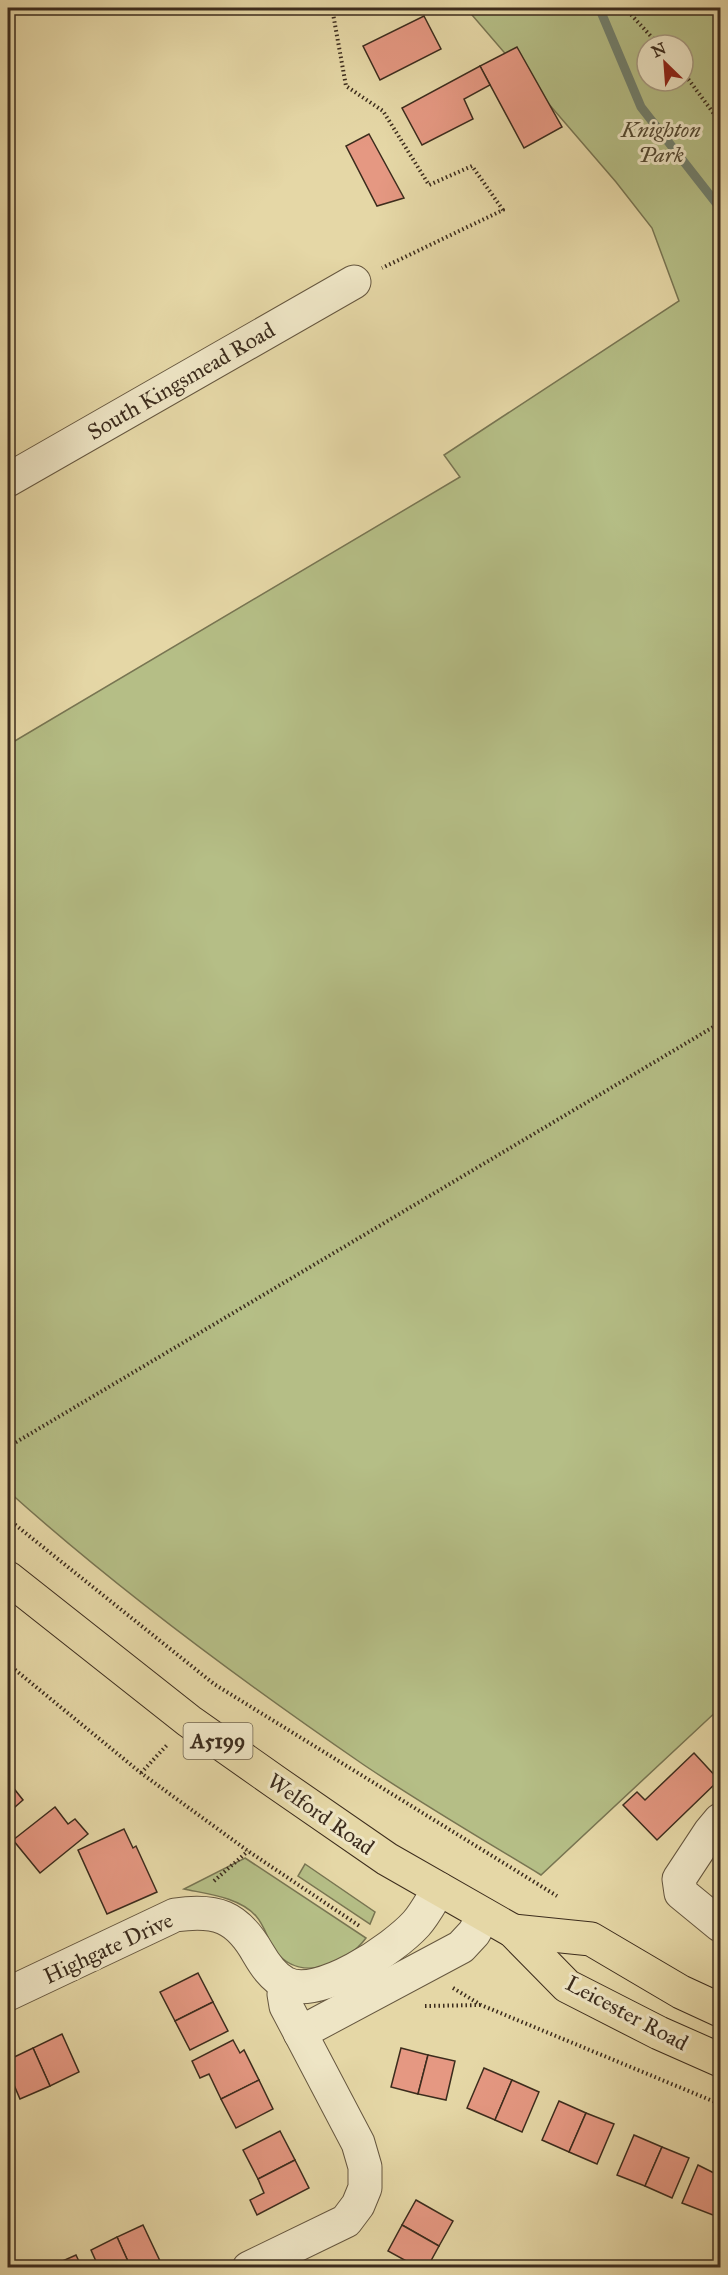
<svg xmlns="http://www.w3.org/2000/svg" width="728" height="2275" viewBox="0 0 728 2275" font-family="'IM FELL Great Primer',serif">
<rect width="100%" height="100%" fill="#e5d7a6"/>
<filter id="stains"><feTurbulence type="fractalNoise" baseFrequency=".00333" numOctaves="4"/><feColorMatrix values="0 0 0 0 .2 0 0 0 0 .09 0 0 0 0 .02 0 0 0 .5 -.17"/></filter>
<radialGradient id="worn" r=".72"><stop offset=".6" stop-color="#630" stop-opacity="0"/><stop offset="1" stop-color="#630" stop-opacity=".3"/></radialGradient>
<g fill="#b5be86" stroke="#787552" stroke-width="1.5" fill-rule="evenodd">
<path d="M466 8H720V1708L541 1875C482 1839 422 1804 364 1765 243 1682 117 1589 8 1491V745L460 477 444 455 679 301 652 228 616 182ZM647 45H683V81H647Z"/>
<path d="M245 1858 366 1938C347 1964 301 1983 276 1952 268 1941 265 1926 256 1916 239 1897 207 1894 184 1889Z"/>
<polygon points="305,1864 375,1912 370,1924 298,1876"/>
</g>
<g fill="none" stroke-linecap="round" stroke-linejoin="round">
<polyline stroke="#72816f" stroke-width="9" points="593,8 601,12 641,107 720,208"/>
</g>
<g fill="#e59882" stroke="#3c2c1d" stroke-width="1.5">
<polygon points="424,16 441,49 380,80 363,46"/>
<polygon points="517,47 562,127 524,148 480,66"/>
<polygon points="480,66 490,85 464,99 473,119 422,145 402,108"/>
<polygon points="369,134 404,198 377,206 346,146"/>
<polygon points="694,1753 719,1780 657,1840 623,1805 637,1792 645,1800"/>
<polygon points="8,1781 23,1800 8,1813"/>
<polygon points="55,1807 68,1824 75,1819 88,1834 40,1873 13,1840"/>
<polygon points="124,1829 133,1848 136,1846 157,1892 107,1914 78,1850"/>
<polygon points="198,1973 213,2002 175,2021 160,1992"/>
<polygon points="213,2002 228,2031 190,2050 175,2021"/>
<polygon points="62,2034 79,2072 50,2086 33,2048"/>
<polygon points="233,2040 240,2053 244,2050 259,2080 221,2099 209,2074 200,2078 192,2061"/>
<polygon points="33,2048 50,2086 20,2099 8,2071 8,2060"/>
<polygon points="401,2048 428,2055 418,2094 391,2087"/>
<polygon points="428,2055 455,2061 446,2100 418,2094"/>
<polygon points="484,2068 512,2080 495,2120 467,2108"/>
<polygon points="259,2080 273,2109 236,2128 221,2099"/>
<polygon points="512,2080 539,2092 522,2132 495,2120"/>
<polygon points="559,2101 586,2113 569,2152 542,2140"/>
<polygon points="586,2113 614,2124 597,2164 569,2152"/>
<polygon points="280,2131 295,2160 258,2179 243,2150"/>
<polygon points="634,2135 662,2147 645,2186 617,2175"/>
<polygon points="662,2147 689,2158 672,2198 645,2186"/>
<polygon points="295,2160 309,2188 257,2215 250,2200 264,2193 258,2179"/>
<polygon points="698,2165 720,2176 718,2217 682,2203"/>
<polygon points="416,2200 453,2221 439,2246 402,2225"/>
<polygon points="143,2225 160,2261 146,2268 131,2268 117,2237"/>
<polygon points="402,2225 439,2246 427,2268 419,2268 388,2251"/>
<polygon points="117,2237 131,2268 99,2268 91,2250"/>
<polygon points="76,2255 82,2268 49,2268 49,2267"/>
</g>
<g fill="none" stroke-linecap="round" stroke-linejoin="round">
<g stroke="#66573f" stroke-width="35">
<g id="minor">
<polyline points="8,480 354,282"/>
<polyline points="720,1820 710,1832 679,1879 681,1893 720,1925"/>
<path d="M8 1994 175 1915C216 1909 237 1916 258 1953 265 1965 273 1977 285 1983 318 2001 394 1948 416 1924 425 1914 432 1900 439 1889"/>
<polyline points="300,2033 461,1947 474,1933 484,1915"/>
<polyline points="249,2268 346,2221 358,2205 365,2188 365,2167 358,2143 286,2006 284,1994 287,1985"/>
</g>
</g>
<g stroke="#3c2c1d" stroke-width="35">
<g id="major">
<polyline points="8,1578 189,1721 277,1783 387,1859 513,1931 567,1986 659,2033 720,2060"/>
<polyline points="513,1931 591,1939 681,1992 720,2010"/>
</g>
</g>
<g stroke="#3c2c1d" stroke-width="4" stroke-dasharray="1.5 3" stroke-linecap="butt">
<polyline points="332,8 346,86 383,111 429,185 472,166 503,210 382,268"/>
<polyline points="625,8 659,45"/>
<polyline points="683,72 720,122"/>
<polyline points="8,1447 720,1023"/>
<polyline points="8,1519 214,1684 557,1896"/>
<polyline points="8,1664 141,1773 248,1851 361,1927"/>
<polyline points="141,1773 167,1745"/>
<polyline points="214,1881 248,1851"/>
<polyline points="453,1988 481,2005 720,2104"/>
<polyline points="425,2006 480,2005"/>
</g>
<use href="#minor" stroke="#eee5c5" stroke-width="33"/>
<use href="#major" stroke="#e5d7a6" stroke-width="33"/>
</g>
<g text-anchor="middle" dominant-baseline="central" stroke-width="6" stroke-linejoin="round" paint-order="stroke">
<rect fill="#eee5c5" stroke="#71644f" stroke-width="1.5" x="183.5" y="1723" width="69" height="36" rx="4.5"/>
<g font-size="21" font-weight="bold" fill="#3c2c1d">
<text x="218" y="1741">A5199</text>
</g>
<g font-size="22" font-style="italic" fill="#544932" stroke="#eee5c5">
<text x="661" y="129">Knighton<tspan x="661" dy="25">Park</tspan></text>
</g>
<g font-size="22" fill="#3c2c1d" stroke="#eee5c5">
<text transform="translate(181 381) rotate(-30)">South Kingsmead Road</text>
<text transform="translate(321 1814) rotate(35)">Welford Road</text>
<text transform="translate(108 1948) rotate(-25)">Highgate Drive</text>
<text transform="translate(627 2013) rotate(28)">Leicester Road</text>
</g>
</g>
<rect width="728" height="2275" fill="none" stroke="#e5d7a6" stroke-width="30"/>
<rect x="9" y="9" width="710" height="2257" fill="none" stroke="#3c2c1d" stroke-width="3"/>
<rect x="15" y="15" width="698" height="2245" fill="none" stroke="#3c2c1d" stroke-width="1.5"/>
<g transform="translate(665 63) rotate(335)"><circle r="28" fill="#eee5c5" stroke="#a79b82" stroke-width="1.5"/>
<path d="M0-4.5L10 22L0 15L-10 22Z" fill="#8f2418"/>
<text y="-9" font-size="16" font-weight="bold" text-anchor="middle" fill="#3c2c1d">N</text>
</g>
<rect width="100%" height="100%" filter="url(#stains)"/>
<rect width="100%" height="100%" fill="url(#worn)"/>
</svg>
